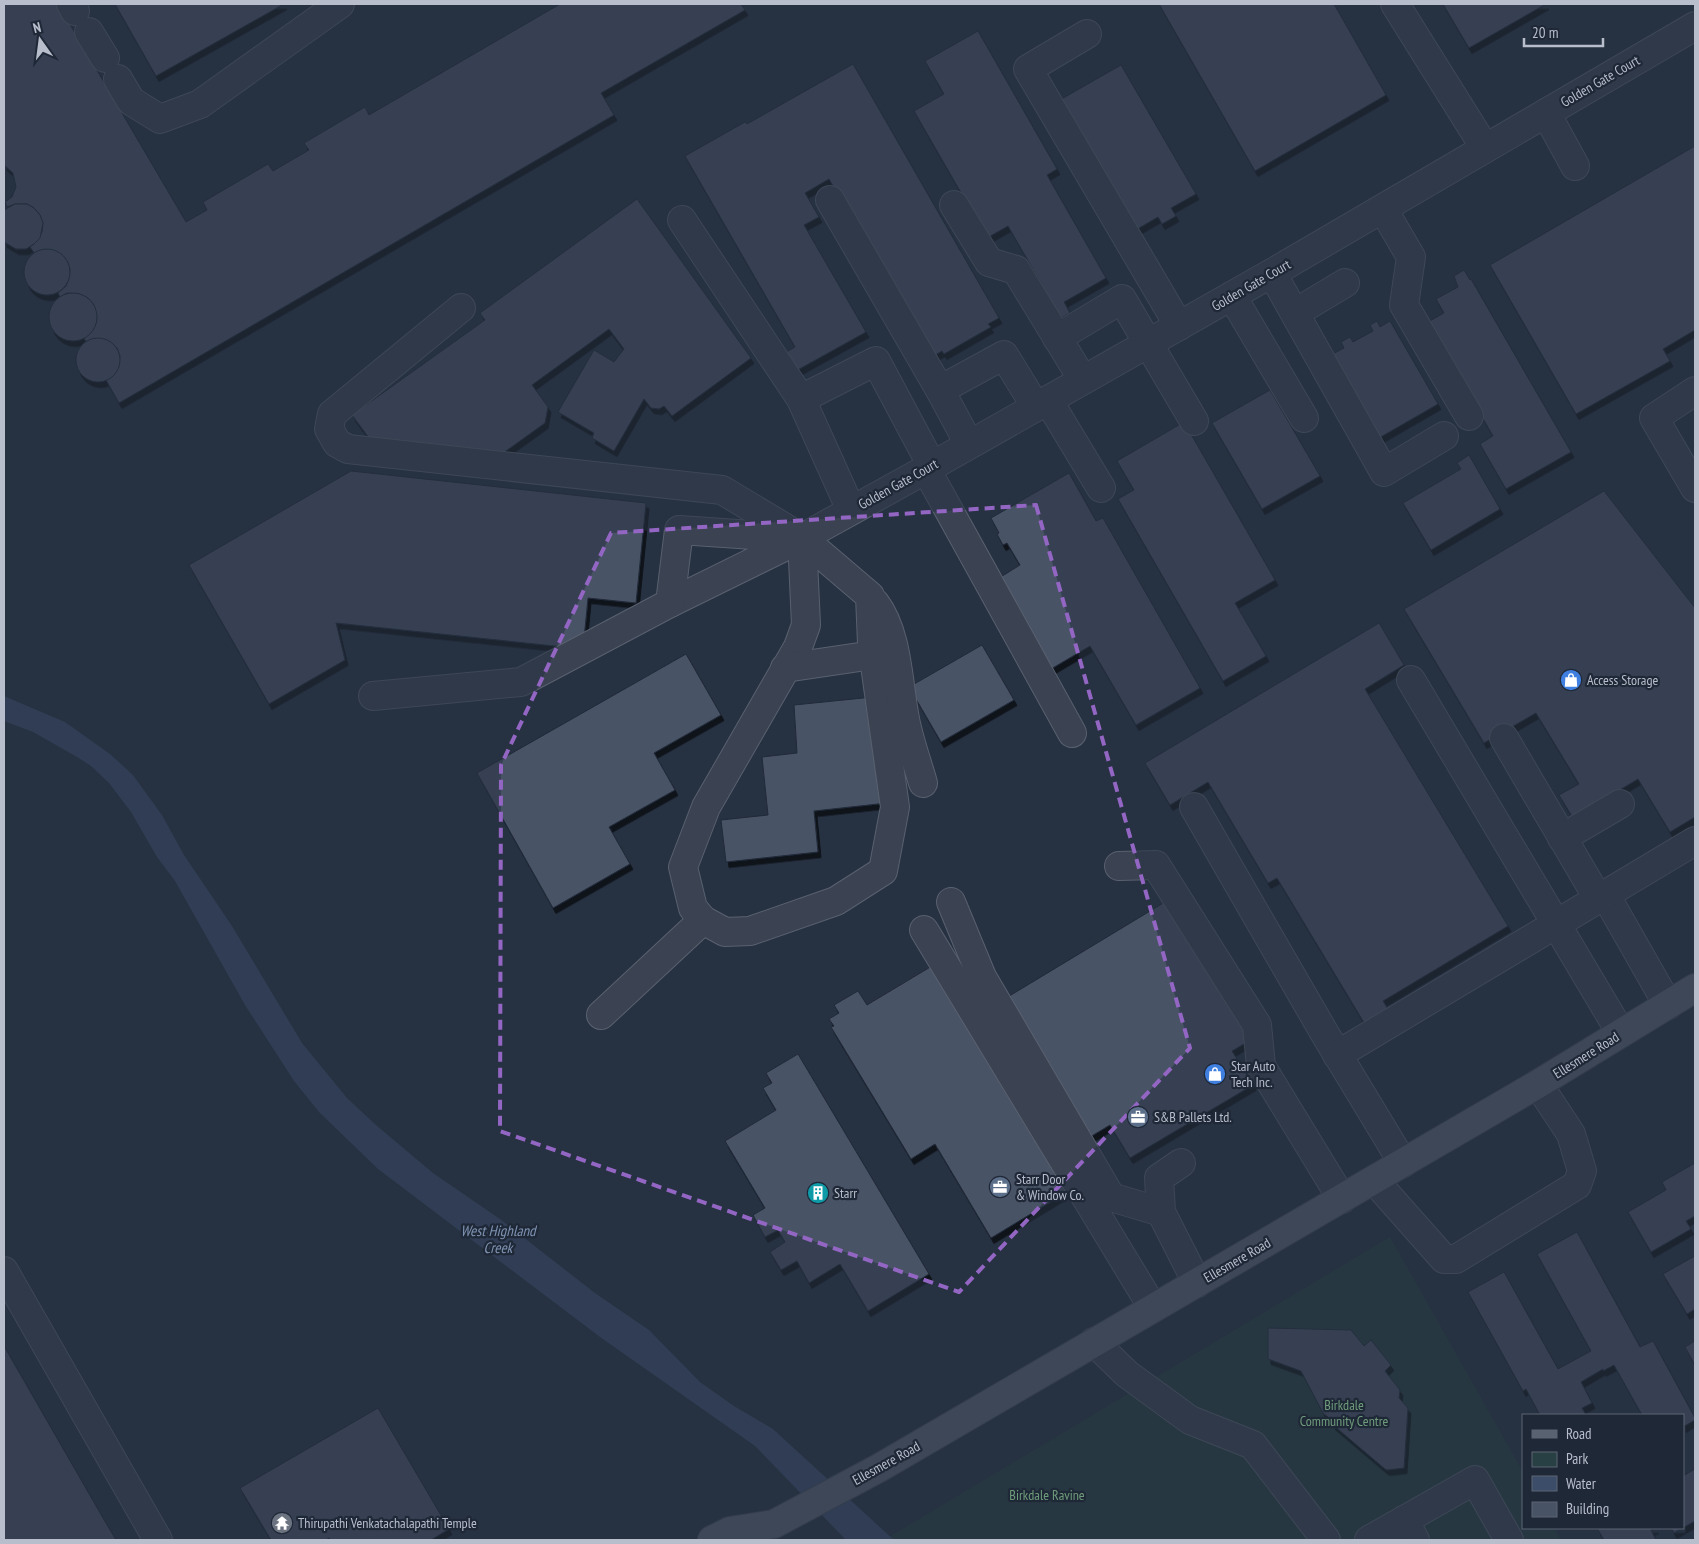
<svg xmlns="http://www.w3.org/2000/svg" width="1699" height="1544" viewBox="0 0 1699 1544" font-family="'PT Sans Narrow',sans-serif">
<defs>
<filter id="shadow"><feDropShadow dx="3" dy="5.5" stdDeviation="0" flood-color="#0009"/></filter>
</defs>
<rect width="100%" height="100%" fill="#263142"/>
<polygon fill="#283f43" points="1390,1237 1523,1472 1523,1528 1554,1528 1561,1540 884,1540"/>
<polygon fill="#3c4d6a" points="4,696 65,722 110,754 133,775 162,815 184,855 232,926 302,1043 347,1098 376,1125 433,1173 500,1219 595,1293 649,1330 700,1382 734,1406 773,1429 894,1540 846,1540 755,1446 600,1337 378,1169 319,1112 294,1081 245,1005 175,881 157,857 131,812 109,783 91,766 77,757 33,732 4,721"/>
<g fill="#485366" stroke="#212a39" filter="url(#shadow)">
<polygon points="4,4 58,4 186,222 207,210 203,202 268,164 273,171 309,150 304,143 365,107 369,115 560,4 741,4 745,10 601,93 614,115 119,403 106,380 113,376 119,366 120,356 117,348 106,340 93,339 86,342 84,338 92,331 96,323 97,317 94,305 88,298 79,294 67,293 60,297 58,293 66,286 69,278 70,269 68,263 64,257 54,251 42,250 35,254 30,247 36,242 42,232 43,223 40,215 34,208 27,204 15,204 7,207 5,202 12,197 16,187 13,173 4,165"/>
<polygon points="115,4 284,4 156,76"/>
<polygon points="1159,4 1334,4 1386,95 1255,171"/>
<polygon points="1443,4 1546,4 1469,48"/>
<polygon points="978,31 1057,169 1047,175 1106,278 1064,302 1070,313 1061,318 1008,226 987,238 914,111 944,94 925,61"/>
<polygon points="853,64 999,318 988,324 991,327 944,354 942,351 932,357 829,179 805,193 819,217 804,225 866,332 794,372 783,354 795,347 685,156 745,122 747,124"/>
<polygon points="1121,65 1196,194 1171,208 1176,216 1162,224 1158,217 1134,231 1058,101"/>
<polygon points="1695,146 1695,330 1663,349 1670,361 1576,414 1490,265"/>
<polygon points="637,199 751,358 672,416 664,406 659,409 651,408 644,399 614,451 592,438 594,433 558,412 594,350 614,362 624,349 609,329 532,385 548,407 545,423 499,456 372,442 352,415 485,320 480,313"/>
<polygon points="15,204 27,204 34,208 40,215 43,223 40,238 34,244 26,249 16,249 4,242 4,210"/>
<circle cx="47" cy="272" r="23"/>
<polygon points="1464,270 1470,280 1471,279 1571,452 1506,489 1480,444 1493,436 1428,322 1444,313 1436,299 1458,287 1454,276"/>
<circle cx="73" cy="317" r="24"/>
<polygon points="1377,321 1380,327 1390,321 1438,404 1379,438 1331,355 1344,348 1341,342 1350,337 1353,342 1373,331 1370,325"/>
<circle cx="98" cy="360" r="22"/>
<polygon points="1270,390 1320,476 1262,509 1212,423"/>
<polygon points="1184,422 1275,580 1235,603 1266,656 1223,681 1118,499 1134,490 1117,461"/>
<polygon points="1469,455 1500,509 1431,550 1403,503 1461,469 1457,463"/>
<polygon points="351,471 646,503 636,603 588,598 583,649 336,623 345,660 269,704 189,565"/>
<polygon points="1069,473 1096,521 1103,518 1200,688 1136,725 1090,646 1051,669 999,578 1020,565 1007,543 1003,545 997,534 999,533 991,518"/>
<polygon points="1604,491 1695,608 1695,817 1670,832 1638,779 1573,818 1559,795 1579,784 1536,713 1484,743 1404,609"/>
<polygon points="1379,623 1404,665 1365,689 1508,926 1383,1001 1393,1017 1369,1031 1277,878 1268,883 1208,782 1170,805 1145,763"/>
<polygon points="982,645 1014,700 941,742 909,687"/>
<polygon points="686,654 721,715 654,753 675,790 609,827 630,864 553,908 477,773"/>
<polygon points="873,697 887,803 814,811 818,852 726,862 721,820 768,815 762,757 797,753 794,705"/>
<polygon points="1170,899 1254,1038 1232,1051 1253,1085 1130,1158 1110,1125 1090,1137 1006,998"/>
<polygon points="937,963 1072,1189 991,1238 935,1144 911,1159 831,1027 834,1026 829,1019 839,1013 834,1005 858,991 867,1005"/>
<polygon points="798,1054 929,1274 868,1311 840,1264 809,1283 797,1261 781,1270 770,1252 785,1242 778,1230 765,1237 753,1215 765,1208 725,1141 776,1110 763,1088 772,1083 766,1073"/>
<polygon points="1695,1163 1695,1216 1686,1221 1691,1229 1651,1252 1628,1212 1666,1190 1662,1182"/>
<polygon points="1577,1232 1640,1347 1653,1341 1695,1418 1695,1420 1683,1427 1683,1415 1642,1415 1614,1365 1603,1371 1603,1369 1581,1382 1592,1403 1582,1408 1586,1415 1540,1415 1526,1389 1523,1391 1468,1292 1504,1272 1558,1369 1591,1351 1537,1254"/>
<polygon points="1695,1256 1695,1309 1687,1314 1663,1274"/>
<polygon points="1268,1328 1351,1330 1364,1346 1371,1340 1391,1365 1385,1371 1400,1390 1399,1398 1408,1408 1404,1468 1387,1470 1385,1469 1332,1424 1334,1422 1323,1413 1301,1371 1268,1359"/>
<polygon points="1695,1341 1695,1365 1685,1347"/>
<polygon points="4,1346 103,1518 116,1540 4,1540"/>
<polygon points="378,1408 449,1529 431,1540 330,1540 329,1538 326,1540 271,1540 240,1488"/>
<polygon points="1695,1469 1695,1521 1674,1533 1671,1528 1683,1528 1683,1476"/>
<polygon points="1597,1528 1656,1528 1651,1530 1656,1540 1604,1540"/>
</g>
<g fill="none" stroke-linecap="round" stroke-linejoin="round">
<g stroke="#59616f" stroke-width="30">
<g id="minor">
<polyline points="71,4 75,11"/>
<polyline points="1395,4 1485,148"/>
<polyline points="89,32 105,58"/>
<polyline points="1087,34 1028,69 1179,326"/>
<polyline points="118,79 131,101 160,119 200,104 340,4"/>
<polyline points="1546,113 1575,166"/>
<polyline points="830,200 940,390"/>
<polyline points="954,205 989,262 1016,270 1083,380"/>
<polyline points="1383,209 1411,257 1404,305 1469,416"/>
<polyline points="682,220 801,399 851,510"/>
<polyline points="1272,273 1384,472 1444,436"/>
<polyline points="1232,296 1304,418"/>
<polyline points="461,308 332,414 329,429 337,443 348,449 722,490 802,538 870,596 872,644 895,807 883,871 836,901 750,931 725,932 703,920 693,908 683,867 706,807 798,647 806,625 802,538"/>
<polyline points="1295,313 1345,283"/>
<polyline points="1057,338 1122,299 1194,421"/>
<polyline points="1695,391 1654,418 1695,488"/>
<polyline points="801,399 876,361 932,466"/>
<polyline points="1048,400 1101,488"/>
<polyline points="969,444 940,390 1004,355 1036,407"/>
<polyline points="926,469 1072,733"/>
<polyline points="798,538 679,530 670,603 802,538 932,466 1272,273 1695,26"/>
<path d="M875 603C898 633 898 683 905 719 909 740 917 762 923 783"/>
<polyline points="785,668 873,655"/>
<polyline points="1411,680 1621,1033"/>
<polyline points="373,696 521,682 670,603"/>
<polyline points="1504,738 1599,900"/>
<polyline points="1194,807 1325,1034 1403,1163"/>
<polyline points="1562,838 1620,804"/>
<polyline points="1119,866 1156,865 1257,1025 1261,1066 1342,1199"/>
<polyline points="1606,896 1668,1005"/>
<polyline points="951,902 982,977 1111,1197 1161,1212"/>
<polyline points="924,930 1153,1308"/>
<polyline points="601,1015 703,920"/>
<polyline points="1337,1055 1695,841"/>
<polyline points="1181,1163 1159,1178 1161,1212 1197,1283"/>
<polyline points="1374,1180 1444,1259 1456,1259 1577,1185 1582,1171 1571,1134 1538,1084"/>
<polyline points="4,1271 158,1540"/>
<polyline points="1094,1342 1127,1374 1190,1420 1253,1445 1326,1540"/>
<polyline points="1404,1520 1415,1540"/>
<polyline points="1369,1540 1475,1480 1509,1540"/>
</g>
</g>
<g stroke="#444c5b" stroke-width="30">
<polyline id="major" points="712,1540 730,1531 774,1524 879,1468 1538,1084 1695,988"/>
</g>
<use href="#minor" stroke="#3b4352" stroke-width="28"/>
<use href="#major" stroke="#596271" stroke-width="28"/>
</g>
<path d="M0 0H1699V1544H0ZM1036 505 1190 1048 959 1292 500 1131 501 765 611 533Z" fill="#263142" fill-opacity=".55" fill-rule="evenodd"/>
<path fill="none" stroke="#9366c4" stroke-width="4" stroke-dasharray="10 6" stroke-linejoin="round" d="M1036 505 1190 1048 959 1292 500 1131 501 765 611 533Z"/>
<defs>
<g id="shop-disc" transform="scale(1.125)"><circle r="9.5" fill="#3f7fe0" stroke="#1f2837"/><path d="M-5-2.5h2.3a2.7 3.5 0 0 1 5.4 0H5L5.5 6h-11ZM-1.5-2.5h3a1.5 2.3 0 0 0-3 0Z" fill="#fff"/></g>
<g id="office-disc" transform="scale(1.125)"><circle r="9.5" fill="#5c6f8a" stroke="#1f2837"/><path d="M-6-3h4V-5.5h4V-3h4V5H-6ZM-1-4.5V-3h2v-1.5ZM-6 0V1H6V0Z" fill="#fff"/></g>
<g id="building-disc" transform="scale(1.125)"><circle r="9.5" fill="#0f9aa8" stroke="#1f2837"/><path d="M-4-6H4V6H1V3H-1V6H-4ZM-2.5-4.3h1.7v1.8h-1.7ZM.8-4.3h1.7v1.8H.8ZM-2.5-1h1.7V.8h-1.7ZM.8-1h1.7V.8H.8Z" fill="#fff"/></g>
<g id="temple-disc" transform="scale(1.125)"><circle r="9.5" fill="#6b7280" stroke="#1f2837"/><path d="M0-6L5-2H3V0L6.5 2.5H4V6H1.5V3h-3V6H-4V2.5H-6.5L-3 0V-2H-5Z" fill="#fff"/></g>
</defs>
<g fill-rule="evenodd">
<use href="#shop-disc" x="1571" y="680"/>
<use href="#shop-disc" x="1215" y="1074"/>
<use href="#office-disc" x="1138" y="1117"/>
<use href="#office-disc" x="1000" y="1187"/>
<use href="#building-disc" x="818" y="1193"/>
<use href="#temple-disc" x="282" y="1523"/>
</g>
<g text-anchor="middle" dominant-baseline="central" stroke-width="4.5" stroke-linejoin="round" paint-order="stroke">
<g font-size="14" fill="#b8becc" stroke="#1f2837">
<text transform="translate(1600 81) rotate(-30)">Golden Gate Court</text>
<text transform="translate(1251 285) rotate(-30)">Golden Gate Court</text>
<text transform="translate(898 484) rotate(-29)">Golden Gate Court</text>
<text transform="translate(1586 1055) rotate(-32)">Ellesmere Road</text>
<text transform="translate(1237 1260) rotate(-30)">Ellesmere Road</text>
<text transform="translate(886 1463) rotate(-29)">Ellesmere Road</text>
</g>
<g font-size="14" fill="#b8becc" stroke="#1f2837" text-anchor="start">
<text x="1587" y="680">Access Storage</text>
<text x="1231" y="1066">Star Auto<tspan x="1231" dy="16">Tech Inc.</tspan></text>
<text x="1154" y="1117">S&amp;B Pallets Ltd.</text>
<text x="1016" y="1179">Starr Door<tspan x="1016" dy="16">&amp; Window Co.</tspan></text>
<text x="834" y="1193">Starr</text>
<text x="298" y="1523">Thirupathi Venkatachalapathi Temple</text>
</g>
<g font-size="14" fill="#6f9c7b" stroke="#1f2837">
<text x="1344" y="1405">Birkdale<tspan x="1344" dy="16">Community Centre</tspan></text>
<text x="1047" y="1495">Birkdale Ravine</text>
</g>
<g font-size="15" font-style="italic" fill="#7f93b2" stroke="#1f2837">
<text x="498" y="1230">West Highland<tspan x="498" dy="17">Creek</tspan></text>
</g>
</g>
<rect width="1699" height="1544" fill="none" stroke="#b8becc" stroke-width="10"/>
<rect x="1522" y="1414" width="162" height="115" fill="#1f2837" stroke="#5c6473"/>
<rect x="1532" y="1430" width="25" height="8" fill="#596271" stroke="#5c6473"/>
<text x="1566" y="1439" font-size="15" fill="#b8becc">Road</text>
<rect x="1532" y="1452" width="25" height="15" fill="#283f43" stroke="#5c6473"/>
<text x="1566" y="1464" font-size="15" fill="#b8becc">Park</text>
<rect x="1532" y="1476" width="25" height="15" fill="#3c4d6a" stroke="#5c6473"/>
<text x="1566" y="1489" font-size="15" fill="#b8becc">Water</text>
<rect x="1532" y="1502" width="25" height="15" fill="#485366" stroke="#5c6473"/>
<text x="1566" y="1514" font-size="15" fill="#b8becc">Building</text>
<g transform="translate(40 40) rotate(346)" stroke="#1f2837" stroke-width="4" paint-order="stroke">
<path d="M0-4L9 19L0 12L-9 19Z" fill="#b8becc"/>
<text y="-8" font-size="14" font-weight="bold" text-anchor="middle" fill="#b8becc">N</text>
</g>
<path d="M1524 38v8h79v-8" fill="none" stroke="#b8becc" stroke-width="2.5"/>
<text x="1532" y="38" font-size="15" fill="#b8becc" stroke="#1f2837" stroke-width="4" paint-order="stroke">20 m</text>
</svg>
